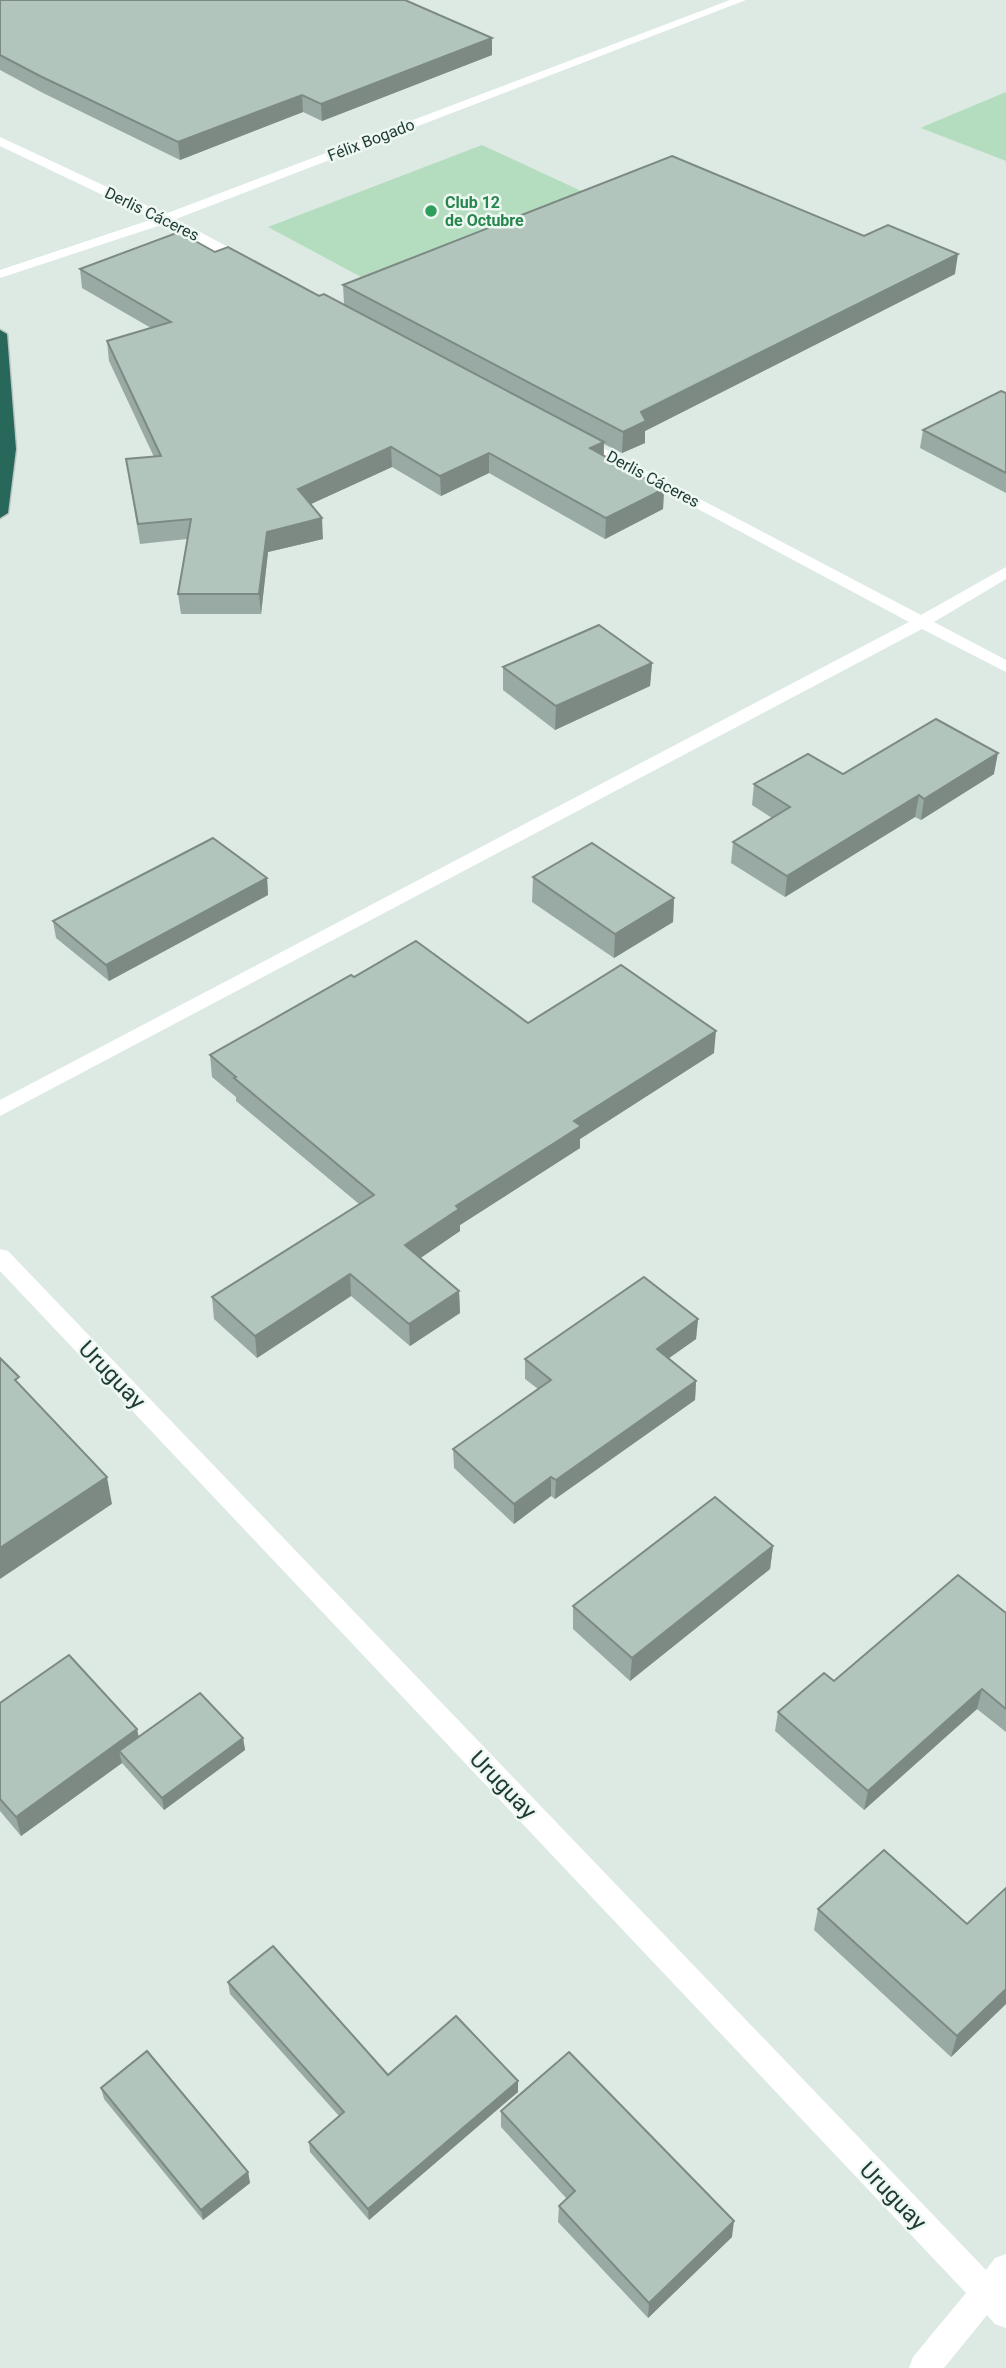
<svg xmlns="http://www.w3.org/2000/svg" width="1006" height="2368" viewBox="0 0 1006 2368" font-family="Roboto,sans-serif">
<rect width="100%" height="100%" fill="#ddeae4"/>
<g fill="#b4ddbf">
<polygon points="1006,92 1006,161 921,128 927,125"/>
<polygon points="482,145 592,196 376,285 268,227"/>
</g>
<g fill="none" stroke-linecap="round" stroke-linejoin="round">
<g stroke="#bcc4c2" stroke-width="3">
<polygon id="highway" points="0,330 7,334 16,449 8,513 0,518"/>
</g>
<g fill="#fff" fill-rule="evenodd">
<polygon points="730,0 746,0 176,219 252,260 252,266 242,266 164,224 0,278 0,270 153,219 0,146 0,137 165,214"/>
<polygon points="578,435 921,615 1006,567 1006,579 934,622 1006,660 1006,672 922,629 0,1116 0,1100 909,622 573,442 571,439"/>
<polygon points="0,1249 8,1251 986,2270 995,2258 1006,2254 1006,2328 995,2324 987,2315 944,2368 909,2368 913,2357 966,2293 0,1271"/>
</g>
<use href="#highway" fill="#28685b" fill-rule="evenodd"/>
</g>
<g fill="#99a9a3">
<polygon points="0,0 492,55 322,121 303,112 180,160 43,93 0,70"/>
<polygon points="215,252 319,296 344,304 343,285 955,274 645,431 645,443 622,453 604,444 604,456 664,489 663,509 605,539 489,473 441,496 392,467 311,504 323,539 268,552 261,614 181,614 178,594 187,539 140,544 126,459 154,457 109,361 107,341 151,328 82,288 80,269"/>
<polygon points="1006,393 1006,493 920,448 923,430"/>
<polygon points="652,663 650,686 555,730 503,690 503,667"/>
<polygon points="843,774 994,774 921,820 915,817 785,897 731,863 733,842 772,818 752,805 754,784"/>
<polygon points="533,877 674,898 673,922 614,958 532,902"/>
<polygon points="267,878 268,895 109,981 56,938 53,921"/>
<polygon points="354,977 528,1023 714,1053 580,1139 580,1148 460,1225 460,1231 420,1258 459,1291 460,1313 410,1346 351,1296 257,1358 214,1319 212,1297 359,1204 236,1101 236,1097 212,1077 210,1055"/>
<polygon points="698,1319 696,1339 669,1358 696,1381 695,1400 555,1499 551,1496 514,1524 454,1468 453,1449 538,1389 525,1379 525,1359"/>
<polygon points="773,1546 770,1569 630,1681 573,1629 573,1606"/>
<polygon points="1006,1613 1006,1732 977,1709 864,1810 775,1731 778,1712 834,1681"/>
<polygon points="0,1703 137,1729 139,1737 243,1738 245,1750 164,1810 122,1763 21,1836 0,1811"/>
<polygon points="1006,1888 1006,2004 951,2057 814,1930 818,1909 967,1924"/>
<polygon points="228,1982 388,2075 518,2092 369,2220 310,2152 309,2142 339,2116 230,1994"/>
<polygon points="101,2088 248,2172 250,2183 203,2220 104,2099"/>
<polygon points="501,2111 732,2237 648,2318 558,2222 559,2206 567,2199 501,2127"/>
</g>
<g fill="#7d8a84">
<polygon points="492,38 492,55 322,121 321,104"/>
<polygon points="302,95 303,112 180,160 178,142"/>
<polygon points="958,254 955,274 645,431 645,443 622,453 623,432 641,412"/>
<polygon points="604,442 603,462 590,448"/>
<polygon points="391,447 392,467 300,509 298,489"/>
<polygon points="489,453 489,473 441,496 440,476"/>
<polygon points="664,489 663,509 605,539 606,518"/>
<polygon points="322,518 323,539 268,552 261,614 259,594 267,532"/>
<polygon points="652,663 650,686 555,730 556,706"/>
<polygon points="998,753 994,774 921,820 924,799"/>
<polygon points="919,795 915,817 785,897 787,876"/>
<polygon points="267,878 268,895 109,981 106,965"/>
<polygon points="674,898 673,922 614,958 615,934"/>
<polygon points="716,1031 714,1053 580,1139 580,1148 460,1225 460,1231 406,1268 405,1245 456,1206 574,1121"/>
<polygon points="350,1274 351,1296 257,1358 255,1336"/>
<polygon points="459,1291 460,1313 410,1346 409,1324"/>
<polygon points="698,1319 696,1339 655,1368 657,1349"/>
<polygon points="696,1381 695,1400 555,1499 556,1480"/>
<polygon points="107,1477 112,1504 0,1579 0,1548"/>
<polygon points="551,1477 551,1496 514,1524 514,1504"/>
<polygon points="773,1546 770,1569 630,1681 632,1658"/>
<polygon points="982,1689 977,1709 864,1810 868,1791"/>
<polygon points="137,1729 141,1749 119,1751 122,1763 21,1836 16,1817"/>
<polygon points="243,1738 245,1750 164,1810 162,1798"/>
<polygon points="1006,1989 1006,2004 951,2057 957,2036"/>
<polygon points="518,2081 518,2092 369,2220 368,2209"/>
<polygon points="248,2172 250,2183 203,2220 201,2210"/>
<polygon points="734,2221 732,2237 648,2318 649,2303"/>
</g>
<g fill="#b2c5bd" stroke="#7d8a84" stroke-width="2">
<polygon points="0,0 405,0 492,38 321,104 302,95 178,142 40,76 0,55"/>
<polygon points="672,156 864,236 888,225 958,254 641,412 646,421 623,432 343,285"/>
<polygon points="179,232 215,252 228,247 319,296 324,294 604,442 590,448 664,489 606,518 489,453 440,476 391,447 298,489 322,518 267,532 259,594 178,594 191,519 138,524 126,459 161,456 107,341 171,322 80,269"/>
<polygon points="1001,391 1006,393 1006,473 923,430"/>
<polygon points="599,625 652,663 556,706 503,667"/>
<polygon points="936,719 998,753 924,799 919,795 787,876 733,842 790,807 754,784 808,754 843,774"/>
<polygon points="213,838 267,878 106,965 53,921"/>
<polygon points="592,843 674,898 615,934 533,877"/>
<polygon points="416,941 528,1023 621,965 716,1031 574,1121 581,1126 456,1206 459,1209 405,1245 459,1291 409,1324 350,1274 255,1336 212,1297 374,1195 234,1078 236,1077 210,1055 351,975 354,977"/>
<polygon points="644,1277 698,1319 657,1349 696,1381 556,1480 551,1477 514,1504 453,1449 551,1380 525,1359"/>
<polygon points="0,1358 19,1377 15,1380 107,1477 0,1548"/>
<polygon points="715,1497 773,1546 632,1658 573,1606"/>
<polygon points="958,1575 1006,1613 1006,1709 982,1689 868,1791 778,1712 824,1673 834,1681"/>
<polygon points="69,1655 137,1729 16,1817 0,1799 0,1703"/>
<polygon points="200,1693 243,1738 162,1798 119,1751"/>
<polygon points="884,1850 967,1924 1006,1888 1006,1989 957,2036 818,1909"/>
<polygon points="273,1946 388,2075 456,2016 518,2081 368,2209 309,2142 344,2112 228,1982"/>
<polygon points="147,2051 248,2172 201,2210 101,2088"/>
<polygon points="569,2052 734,2221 649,2303 559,2206 575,2191 501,2111"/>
</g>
<circle fill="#2e9e5b" stroke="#eef7f2" stroke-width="2.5" cx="431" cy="211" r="7"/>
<g text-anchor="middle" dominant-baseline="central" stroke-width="5" stroke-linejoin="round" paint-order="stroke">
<g font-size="16" fill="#1e3b33" stroke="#eef7f2">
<text transform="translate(371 140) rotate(-21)">Félix Bogado</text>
<text transform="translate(152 214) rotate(26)">Derlis Cáceres</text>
<text transform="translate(653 479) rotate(28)">Derlis Cáceres</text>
</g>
<g font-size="16" font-weight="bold" fill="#27864d" stroke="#eef7f2" text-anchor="start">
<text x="445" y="202">Club 12<tspan x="445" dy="18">de Octubre</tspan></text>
</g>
<g font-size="23" fill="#1e3b33" stroke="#eef7f2">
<text transform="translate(112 1375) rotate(46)">Uruguay</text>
<text transform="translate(503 1785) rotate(46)">Uruguay</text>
<text transform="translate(893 2196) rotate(46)">Uruguay</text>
</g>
</g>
</svg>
